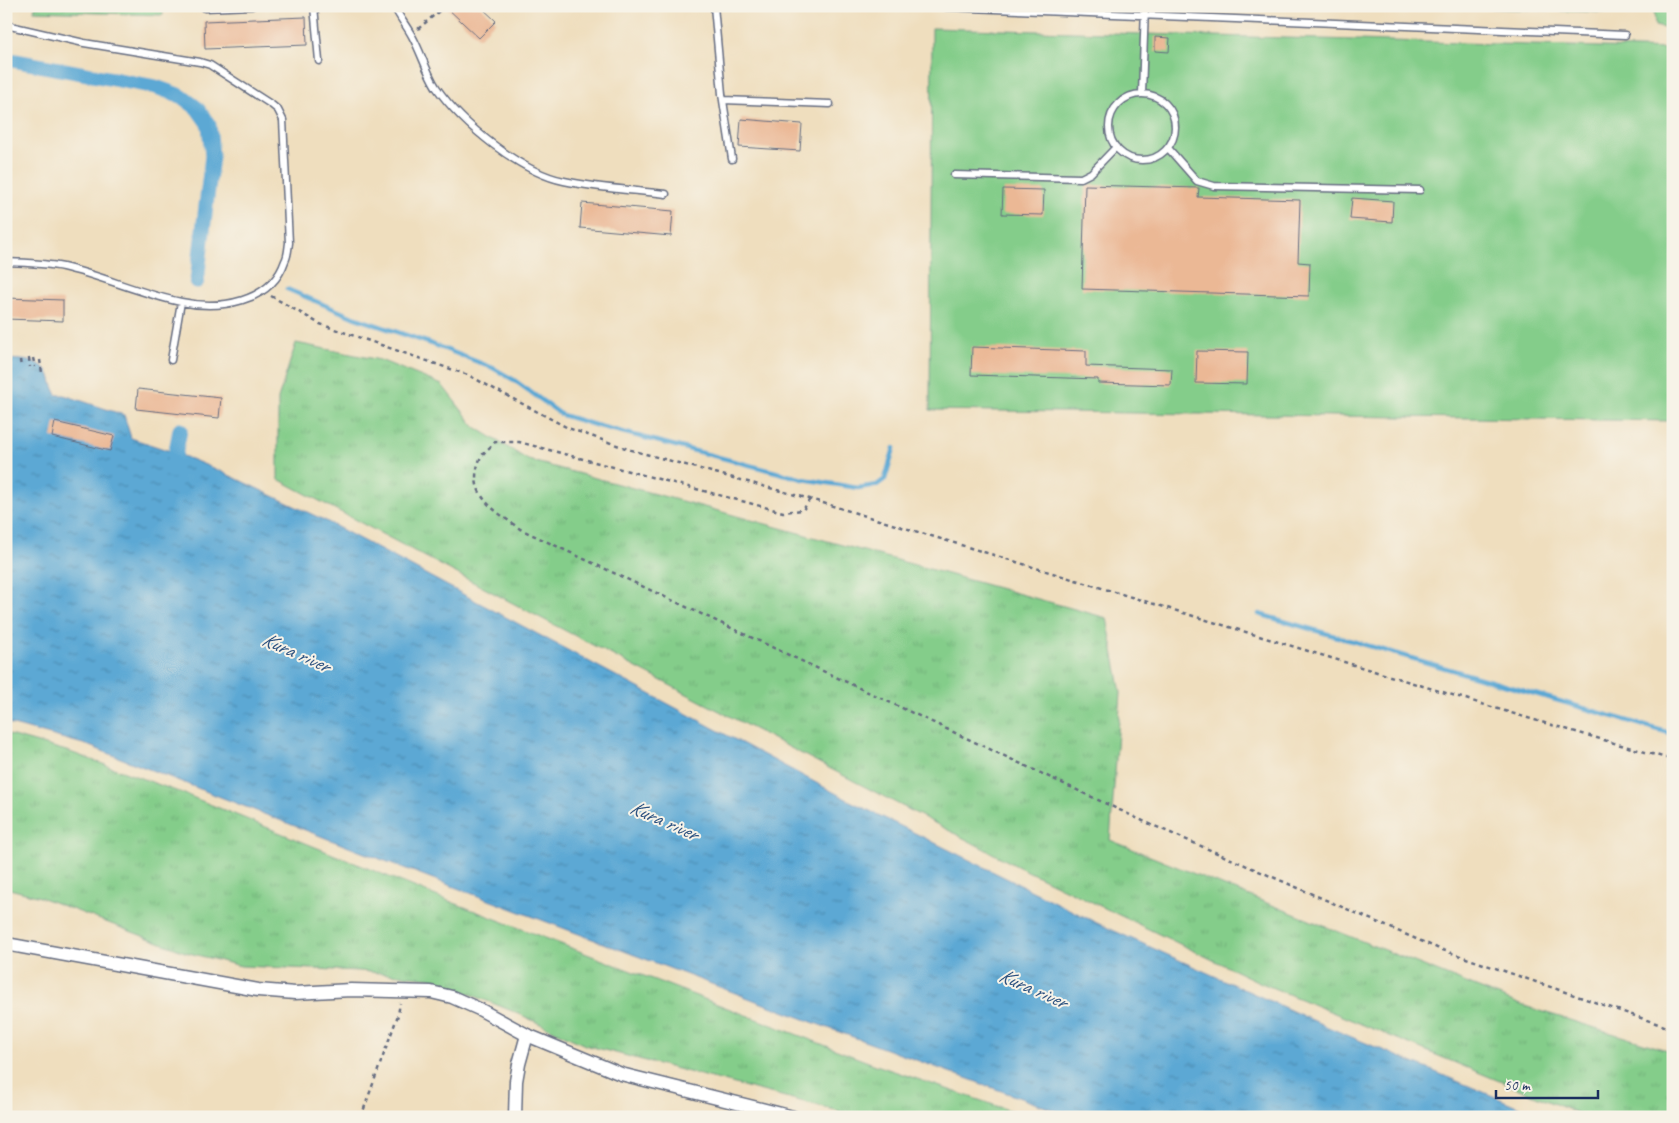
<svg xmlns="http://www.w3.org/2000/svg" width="1679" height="1123" font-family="Caveat,sans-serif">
	<defs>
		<pattern id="grass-tufts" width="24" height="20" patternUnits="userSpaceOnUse" patternTransform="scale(1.25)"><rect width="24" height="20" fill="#84cd8a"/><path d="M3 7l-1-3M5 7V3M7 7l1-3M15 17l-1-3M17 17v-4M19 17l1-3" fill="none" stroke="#71b07a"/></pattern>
		<pattern id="water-ripples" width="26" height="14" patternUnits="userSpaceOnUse" patternTransform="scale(1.25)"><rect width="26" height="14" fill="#5ca8d4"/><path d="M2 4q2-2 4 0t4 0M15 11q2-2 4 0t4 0" fill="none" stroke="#4b89af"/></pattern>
	</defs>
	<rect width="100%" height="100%" fill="#f7f3e8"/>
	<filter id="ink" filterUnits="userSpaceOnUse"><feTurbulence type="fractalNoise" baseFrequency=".02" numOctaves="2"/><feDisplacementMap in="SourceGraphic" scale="10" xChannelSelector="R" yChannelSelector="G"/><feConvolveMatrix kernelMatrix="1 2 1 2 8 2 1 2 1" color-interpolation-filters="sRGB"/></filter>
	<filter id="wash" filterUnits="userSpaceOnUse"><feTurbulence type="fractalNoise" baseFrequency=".0096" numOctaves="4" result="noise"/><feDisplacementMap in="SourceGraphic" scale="20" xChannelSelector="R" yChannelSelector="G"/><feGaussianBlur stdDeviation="1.12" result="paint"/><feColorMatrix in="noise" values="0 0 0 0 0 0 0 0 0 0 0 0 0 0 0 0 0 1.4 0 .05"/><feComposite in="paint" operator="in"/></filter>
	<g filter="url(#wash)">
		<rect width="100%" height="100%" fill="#efdebe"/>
		<!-- grass -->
		<path fill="url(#grass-tufts)" stroke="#507e74" d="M35,6H162L163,15L34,11Z
			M1422,6H1628V13Z
			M1654,6H1673V30L1655,26Z
			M296,343L380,360L442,385L475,427L528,460L704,507L1107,618L1121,693L1110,840L1521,1005L1673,1052V1117H1587L1259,982L1019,867L539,617L278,479V399Z
			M6,734L70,752L187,795L441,898L876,1065L1029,1117H862L585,1045L517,1013L430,978L360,971L241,966L185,952L40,897L6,888Z"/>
		<!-- garden -->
		<path fill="#84cd8a" stroke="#507e74" d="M932,28L1673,49V356L1671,421L930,410Z"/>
		<!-- water -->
		<path fill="url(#water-ripples)" stroke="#3c6c99" d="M6,359C21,360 43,359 50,376C52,383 53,388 57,395H64L124,415L131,438L176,453L220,471L324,520L850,801L1099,924L1330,1028L1543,1117H1073L820,1025L359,851L87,745L6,723Z"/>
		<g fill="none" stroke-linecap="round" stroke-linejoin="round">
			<!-- stream -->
			<path stroke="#5ca8d4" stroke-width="4.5" d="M287,289L353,317L432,344L493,368L514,380L562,415L595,425L803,479L858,488L877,485L885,479L894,448
				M1259,614L1673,734"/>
			<!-- canal -->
			<path stroke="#5ca8d4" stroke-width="15" d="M6,59L156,87L181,96L197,108L209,125L212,156L197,281
				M172,471L180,430"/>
		</g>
		<g id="blocks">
			<!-- building -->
			<path fill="#ebb895" d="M445,6H480L496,21L479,38Z
				M306,17L307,45L205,49L204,21Z
				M1155,37L1170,38L1169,52L1155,51Z
				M741,119L802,124L800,151L739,147Z
				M1085,185L1199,188L1198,197L1300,200L1298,262L1310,263L1309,296L1082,289Z
				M1003,189L1044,190L1043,215L1002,214Z
				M1352,198L1393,201L1392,222L1350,219Z
				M582,203L673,211L671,236L580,228Z
				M6,298L63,300V321L6,319Z
				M972,347L1086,351V366L1172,369L1171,385L1098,383V379L971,375Z
				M1197,351L1248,352L1247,384L1196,383Z
				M138,389L221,398L219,418L136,409Z
				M55,422L114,436L110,451L52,437Z"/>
		</g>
	</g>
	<g filter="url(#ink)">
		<use href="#blocks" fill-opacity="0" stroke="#656c80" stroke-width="1"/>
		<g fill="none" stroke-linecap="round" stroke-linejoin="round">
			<!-- lane casing -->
			<g stroke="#656c80" stroke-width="9">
				<path id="lane" d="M314,6L319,61
					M394,6C399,17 406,25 412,36C421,52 426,71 436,87C462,124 520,172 564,181C597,188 632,190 666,194
					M714,6L722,94L732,159
					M946,7L1625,35
					M205,8L252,6
					M6,25L84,43L200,62L210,65L272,105L278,110L283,120L289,243C288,249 288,256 285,261C271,303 219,310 181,302C141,294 103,276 63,267C44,263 25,263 6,262
					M1142,94L1145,6
					M1109 127a33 33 0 1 1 66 0a33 33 0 1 1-66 0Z
					M723,100L830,104
					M1168,148L1197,181L1214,186L1420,190
					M954,175L1081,178L1091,173L1116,147
					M171,360L181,302"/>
			</g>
			<!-- street casing -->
			<g stroke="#656c80" stroke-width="15">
				<path id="street" d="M6,944L258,990L295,993L351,990L431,992L452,997L479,1009L527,1035L621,1074L793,1117
					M515,1117L516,1081L519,1064L527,1035"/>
			</g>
			<!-- path -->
			<path stroke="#656c80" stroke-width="2.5" stroke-dasharray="4 4" stroke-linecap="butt" d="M418,29L445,6
				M271,296L320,324L468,375L568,428L631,450L810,499L1531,719L1673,760
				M29,358L30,367
				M33,358L35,367
				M8,359L11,365
				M20,360L21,367
				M40,360L42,373
				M810,499L803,510L783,512L519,442H495C491,447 482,453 480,459C465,495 496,511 520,529L1143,821L1437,948L1673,1029
				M361,1117L398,1015L400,1003"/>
			<!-- lane -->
			<use href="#lane" stroke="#fff" stroke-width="6"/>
			<!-- street -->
			<use href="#street" stroke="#fff" stroke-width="12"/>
		</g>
	</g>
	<g text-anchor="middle" stroke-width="4" stroke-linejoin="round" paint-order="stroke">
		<!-- water labels -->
		<g font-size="21" font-style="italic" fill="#2e5381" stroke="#f7f3e8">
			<text transform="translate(296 652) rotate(24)" y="7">Kura river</text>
			<text transform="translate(664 820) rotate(24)" y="7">Kura river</text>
			<text transform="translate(1033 988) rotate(24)" y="7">Kura river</text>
		</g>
	</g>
	<!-- margin -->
	<rect width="1679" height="1123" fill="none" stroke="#f7f3e8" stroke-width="25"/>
	<!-- scale -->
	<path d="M1496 1090v8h102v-8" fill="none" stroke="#1b2f5e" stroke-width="2.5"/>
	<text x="1504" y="1090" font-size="15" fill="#1b2f5e" stroke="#f7f3e8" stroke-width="4" paint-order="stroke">50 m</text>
</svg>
